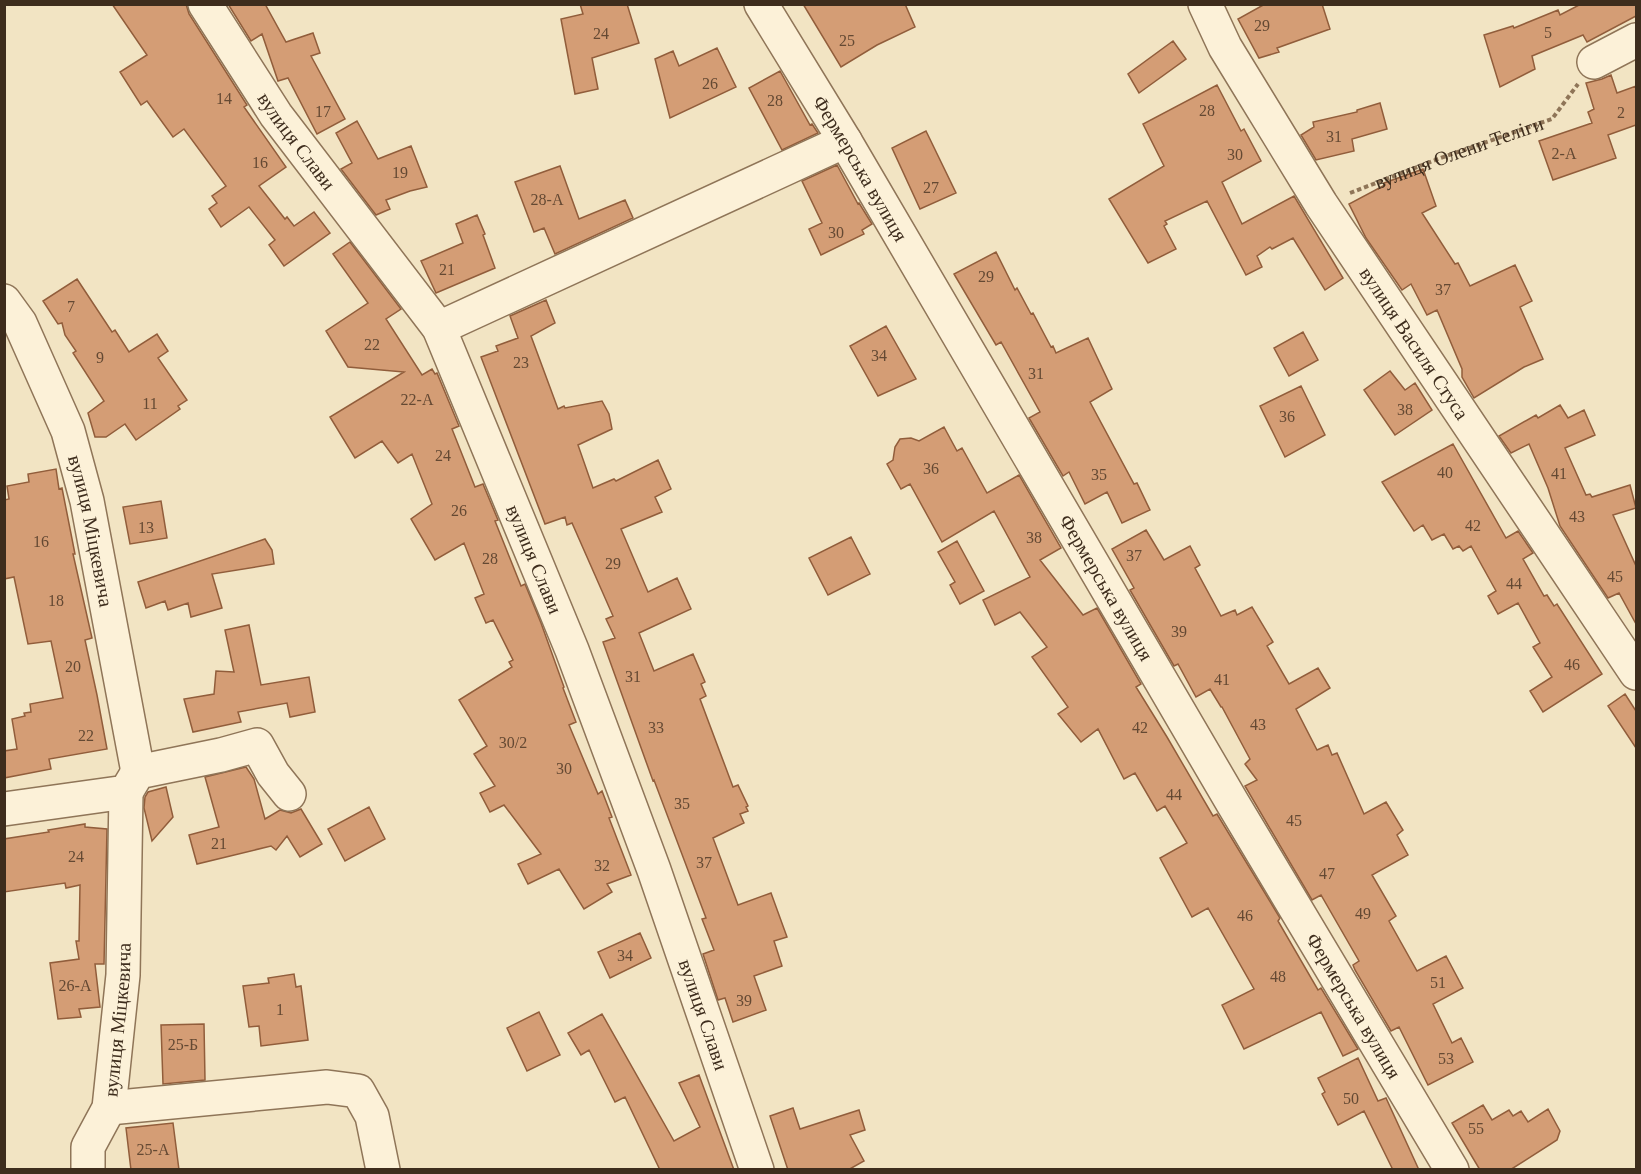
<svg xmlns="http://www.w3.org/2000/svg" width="1641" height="1174" font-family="'Times New Roman',serif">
	<rect width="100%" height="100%" fill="#f2e4c3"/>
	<!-- building -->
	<path fill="#d49d75" stroke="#915d3b" stroke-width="1.5" d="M112,4H186L189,14L247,105L244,107L286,167L259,186L285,219L287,217L294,226L314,212L330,233L284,266L269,245L275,240L249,207L221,227L209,209L217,203L212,196L226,186L184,129L173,137L147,101L141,105L120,72L147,55Z
		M228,4H265L286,42L313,33L320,53L311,56L345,119L317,134L288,78L278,81L262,34L251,41Z
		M580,4H627L639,43L592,58L598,89L575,94L561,19L583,14Z
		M803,4H905L915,27L877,45L841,67Z
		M1265,4H1322L1330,29L1277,48L1279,52L1259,58L1238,19Z
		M1581,4H1636V16L1587,42L1583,35L1532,56L1535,69L1500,87L1484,35L1513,26L1514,28L1558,10L1560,15Z
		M1173,41L1186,59L1139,93L1128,74Z
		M717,48L736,87L670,118L655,59L673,51L679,66Z
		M780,71L810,125L812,124L818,133L782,150L749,88Z
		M1611,75L1617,93L1636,86V125L1608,135L1616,158L1553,180L1539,141L1592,123L1588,112L1594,109L1586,83L1602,79Z
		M1217,85L1241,131L1244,129L1261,161L1222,182L1242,224L1294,196L1343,278L1325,290L1293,238L1272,249L1270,247L1257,256L1262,267L1246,275L1207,201L1165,221L1167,224L1164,226L1176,249L1148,263L1109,199L1164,166L1143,124Z
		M1380,103L1387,129L1352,139L1354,151L1316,160L1301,135L1314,127L1313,122L1357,112V110Z
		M357,121L378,159L411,146L427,187L410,191L386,200L390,209L376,215L341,169L352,163L336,133Z
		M926,131L956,193L920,209L892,148Z
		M837,165L858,204L859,203L872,224L862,230L864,234L821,255L809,229L822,223L802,181Z
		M560,166L579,219L625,200L633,218L555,254L544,228L534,232L515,182Z
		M1423,169L1436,206L1422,213L1455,264L1458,263L1470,286L1515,265L1532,301L1520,307L1543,359L1524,367L1474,398L1462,377V369L1437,310L1427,315L1411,284L1402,290L1366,238L1349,204L1385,185L1384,183Z
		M477,215L485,234L483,235L495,268L436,293L421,261L463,243L456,224Z
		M350,242L401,309L386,319L422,375L432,369L435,374L437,373L459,426L452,429L475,487L483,484L498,520L495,521L521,586L525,584L541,623L564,687L563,688L576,722L569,725L598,794L602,791L612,817L609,818L631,875L607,884L612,892L584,909L559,869L528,884L518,864L541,854L504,805L490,812L480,793L495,786L474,754L487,746L459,700L512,667L509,662L513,660L493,620L486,623L475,598L484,594L464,543L435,560L411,519L432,504L412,454L398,463L382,441L355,458L330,417L404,372L348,367L326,331L368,303L333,254Z
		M996,252L1015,290L1017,288L1031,314L1033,313L1051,347L1053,346L1056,353L1088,338L1112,389L1090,402L1134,484L1137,483L1150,510L1122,523L1107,492L1085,504L1069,472L1063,476L1029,418L1040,412L1001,342L996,345L954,274Z
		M77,279L112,332L115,330L129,352L157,334L168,351L158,358L187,400L178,406L180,409L136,440L125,424L106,437H95L88,413L104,401L73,353L76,351L65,335L62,323L58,324L43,301Z
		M546,300L555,323L531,336L558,409L564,406L565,408L602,401L609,414L612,429L578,445L593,488L614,479L616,481L658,460L671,489L655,497L662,512L621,529L648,592L677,578L691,609L639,633L654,671L693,654L705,682L701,684L706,696L700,699L733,787L738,785L748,806L746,807L748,811L740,814L744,823L713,838L738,905L771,893L787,937L774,941L782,966L754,976L766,1010L733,1022L725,998L718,1000L703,954L714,950L702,919L706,918L654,780L653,781L603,642L615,638L606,619L613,616L572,523L567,525L565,517L545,524L481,357L498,351L496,346L518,338L510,316Z
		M886,326L916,379L878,396L850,346Z
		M1303,332L1318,360L1289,376L1274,348Z
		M1390,371L1405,390L1415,383L1432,410L1395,435L1364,390Z
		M1301,386L1325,435L1285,457L1260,406Z
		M1560,405L1568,418L1584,410L1595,435L1565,448L1586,495L1590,494L1592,497L1630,485L1636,508L1613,515L1636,566V624L1619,593L1608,598L1560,526L1548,488L1529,444L1511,453L1499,436L1536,415L1538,418Z
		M944,427L957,451L962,448L987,493L1019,475L1061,548L1040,560L1083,615L1097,608L1141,684L1136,687L1167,737L1213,816L1217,814L1280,918L1278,921L1318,990L1321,988L1358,1049L1343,1056L1321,1012L1244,1049L1222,1005L1254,989L1208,908L1192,917L1160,858L1187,843L1165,806L1157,811L1135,773L1124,779L1098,729L1081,742L1058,714L1068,707L1032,657L1047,647L1020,612L995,625L983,600L1030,577L994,511L942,542L910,484L901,489L887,464L893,460L895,447L900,439L911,438L919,441Z
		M1453,444L1506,538L1518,531L1533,553L1523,559L1544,596L1547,595L1554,606L1557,604L1602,674L1543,712L1530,691L1552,677L1533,647L1540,643L1518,603L1498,614L1488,596L1496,591L1471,546L1463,551L1459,546L1453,549L1444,534L1432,540L1423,525L1414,531L1382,482Z
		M56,469L59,489L62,488L75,554H73L92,638L85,640L97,695L107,749L49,759L51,769L4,778V751L17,749L12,719L25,716L24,713L31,712L30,704L63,698L51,641L28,644L14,577L4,579V500L9,499L7,486L29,482L28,474Z
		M161,501L167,538L130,544L123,507Z
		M1146,530L1164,560L1190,546L1200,565L1195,568L1221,616L1235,610L1237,615L1252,607L1273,642L1267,646L1289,684L1318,668L1330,688L1296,709L1317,750L1328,745L1332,755L1337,753L1364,814L1386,802L1403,830L1397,835L1408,855L1372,875L1396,916L1389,921L1417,971L1446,956L1463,988L1433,1004L1452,1043L1461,1038L1473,1062L1428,1085L1399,1027L1391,1031L1355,970L1353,965L1359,961L1321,895L1312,900L1245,786L1257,780L1245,764L1250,759L1222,707H1221L1210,689L1196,697L1178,664L1174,666L1130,590L1134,588L1112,549Z
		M851,537L870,574L828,595L809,558Z
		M265,539L272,550L274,564L212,574L222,608L191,617L188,603L168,610L165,601L146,608L138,582Z
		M957,541L984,591L960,604L950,585L955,582L938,552Z
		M249,625L261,685L309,677L315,712L290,717L287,703L238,712L241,722L193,732L184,699L214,694L216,671L234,672L225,630Z
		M1625,694L1636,711V748L1608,706Z
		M246,767L254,779L265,819L280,810L291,813L301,809L322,844L300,857L287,836L276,850L271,846L197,864L189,835L219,827L205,777Z
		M166,787L173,817L152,841L144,808L145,797L148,792Z
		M369,807L385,839L345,861L328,829Z
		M85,824V827L107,829L104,964H95L100,1007L79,1009L81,1017L58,1019L50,963L79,959L76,941H79L80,885L66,888L65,883L4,892V839L49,832L48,830Z
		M640,933L651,958L610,978L598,952Z
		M294,974L296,987L301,986L308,1040L261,1046L259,1026L249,1027L243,986L269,983L268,978Z
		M539,1012L560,1055L527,1071L507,1028Z
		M602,1014L674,1141L700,1127L679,1083L699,1075L734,1170H660L625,1097L615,1102L589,1050L581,1055L568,1033Z
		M204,1024L205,1080L163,1084L161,1025Z
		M1358,1058L1378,1101L1386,1098L1419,1170H1393L1364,1111L1338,1125L1322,1094L1325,1092L1318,1078Z
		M1483,1105L1492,1120L1509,1110L1513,1116L1521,1111L1528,1122L1548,1109L1560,1131L1557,1140L1510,1170H1480L1452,1123Z
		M793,1108L800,1129L859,1110L865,1130L850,1135L864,1161L848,1170H788L770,1116Z
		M173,1123L179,1170H131L126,1128Z"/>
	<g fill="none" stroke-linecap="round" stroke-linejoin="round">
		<!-- minor casing -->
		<g stroke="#8f7558" stroke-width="36">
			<g id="minor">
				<path id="s2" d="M205,4L276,115L439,328L572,650L654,870L757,1170"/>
				<path id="s3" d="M761,4L845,141L1232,802L1452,1170"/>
				<path id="s4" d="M1205,4L1225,47L1321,204L1636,673"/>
				<path d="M1594,62L1636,40"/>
				<path id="s5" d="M4,301L20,323L68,431L87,501L138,772"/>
				<path d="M439,328L845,141"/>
				<path d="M4,809L126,792L138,772L221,755L257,745L273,774L289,794"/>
				<path d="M109,1108L327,1087L358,1091L372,1116L383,1170"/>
				<path id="s6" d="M88,1170V1147L109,1108L123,975L126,792"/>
			</g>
		</g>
		<!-- path -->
		<path stroke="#8f7558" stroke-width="4" stroke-dasharray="4.5 3" stroke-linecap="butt" id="s1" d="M1350,193L1438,159L1552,119L1578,84"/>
		<!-- minor -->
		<use href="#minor" stroke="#fcf1d8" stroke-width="33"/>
	</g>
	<g text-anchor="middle" stroke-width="5" stroke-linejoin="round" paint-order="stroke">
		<!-- number labels -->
		<g font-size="16" fill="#644933">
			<text x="1262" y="31">29</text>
			<text x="1548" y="38">5</text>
			<text x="601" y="39">24</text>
			<text x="847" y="46">25</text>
			<text x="710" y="89">26</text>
			<text x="224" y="104">14</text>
			<text x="775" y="106">28</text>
			<text x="1207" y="116">28</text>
			<text x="323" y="117">17</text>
			<text x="1621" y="118">2</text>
			<text x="1334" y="142">31</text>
			<text x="1564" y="159">2-А</text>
			<text x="1235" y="160">30</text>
			<text x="260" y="168">16</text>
			<text x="400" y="178">19</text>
			<text x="931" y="193">27</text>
			<text x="547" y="205">28-А</text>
			<text x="836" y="238">30</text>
			<text x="447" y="275">21</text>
			<text x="986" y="282">29</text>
			<text x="1443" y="295">37</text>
			<text x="71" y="312">7</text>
			<text x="372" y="350">22</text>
			<text x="879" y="361">34</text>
			<text x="100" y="363">9</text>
			<text x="521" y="368">23</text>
			<text x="1036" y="379">31</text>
			<text x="417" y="405">22-А</text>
			<text x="150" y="409">11</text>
			<text x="1405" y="415">38</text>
			<text x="1287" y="422">36</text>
			<text x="443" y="461">24</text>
			<text x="931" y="474">36</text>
			<text x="1445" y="478">40</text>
			<text x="1559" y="479">41</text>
			<text x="1099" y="480">35</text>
			<text x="459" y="516">26</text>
			<text x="1577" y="522">43</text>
			<text x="1473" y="531">42</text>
			<text x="146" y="533">13</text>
			<text x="1034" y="543">38</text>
			<text x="41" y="547">16</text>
			<text x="1134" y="561">37</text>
			<text x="490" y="564">28</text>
			<text x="613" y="569">29</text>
			<text x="1615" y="582">45</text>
			<text x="1514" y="589">44</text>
			<text x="56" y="606">18</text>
			<text x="1179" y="637">39</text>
			<text x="1572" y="670">46</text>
			<text x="73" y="672">20</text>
			<text x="633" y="682">31</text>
			<text x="1222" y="685">41</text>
			<text x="1258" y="730">43</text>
			<text x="656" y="733">33</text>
			<text x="1140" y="733">42</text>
			<text x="86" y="741">22</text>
			<text x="513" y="748">30/2</text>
			<text x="564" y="774">30</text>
			<text x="1174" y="800">44</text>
			<text x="682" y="809">35</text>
			<text x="1294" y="826">45</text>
			<text x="219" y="849">21</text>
			<text x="76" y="862">24</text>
			<text x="704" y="868">37</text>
			<text x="602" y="871">32</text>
			<text x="1327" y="879">47</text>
			<text x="1363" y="919">49</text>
			<text x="1245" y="921">46</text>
			<text x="625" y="961">34</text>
			<text x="1278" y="982">48</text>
			<text x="1438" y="988">51</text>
			<text x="75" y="991">26-А</text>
			<text x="744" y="1006">39</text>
			<text x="280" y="1015">1</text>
			<text x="183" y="1050">25-Б</text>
			<text x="1446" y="1064">53</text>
			<text x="1351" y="1104">50</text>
			<text x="1476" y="1134">55</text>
			<text x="153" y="1155">25-А</text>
		</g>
		<!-- street labels -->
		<g font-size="20" fill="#3e2d1d" stroke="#f9eed4">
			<text dy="7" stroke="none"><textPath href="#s2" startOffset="165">вулиця Слави</textPath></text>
			<text dy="7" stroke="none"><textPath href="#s1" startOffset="116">вулиця Олени Теліги</textPath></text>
			<text dy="7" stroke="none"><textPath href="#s3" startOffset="192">Фермерська вулиця</textPath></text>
			<text dy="7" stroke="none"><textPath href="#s4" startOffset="399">вулиця Василя Стуса</textPath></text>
			<text dy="7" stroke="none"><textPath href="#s5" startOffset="248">вулиця Міцкевича</textPath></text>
			<text dy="7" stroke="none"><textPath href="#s2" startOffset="650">вулиця Слави</textPath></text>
			<text dy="7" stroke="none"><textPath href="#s3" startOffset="678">Фермерська вулиця</textPath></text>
			<text dy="7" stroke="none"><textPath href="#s3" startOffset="1164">Фермерська вулиця</textPath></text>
			<text dy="7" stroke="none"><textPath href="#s2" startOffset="1136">вулиця Слави</textPath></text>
			<text dy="7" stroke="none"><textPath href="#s6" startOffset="156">вулиця Міцкевича</textPath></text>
		</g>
	</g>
	<!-- border -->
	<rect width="1641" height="1174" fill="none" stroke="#3e2d1d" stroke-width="12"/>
</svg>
